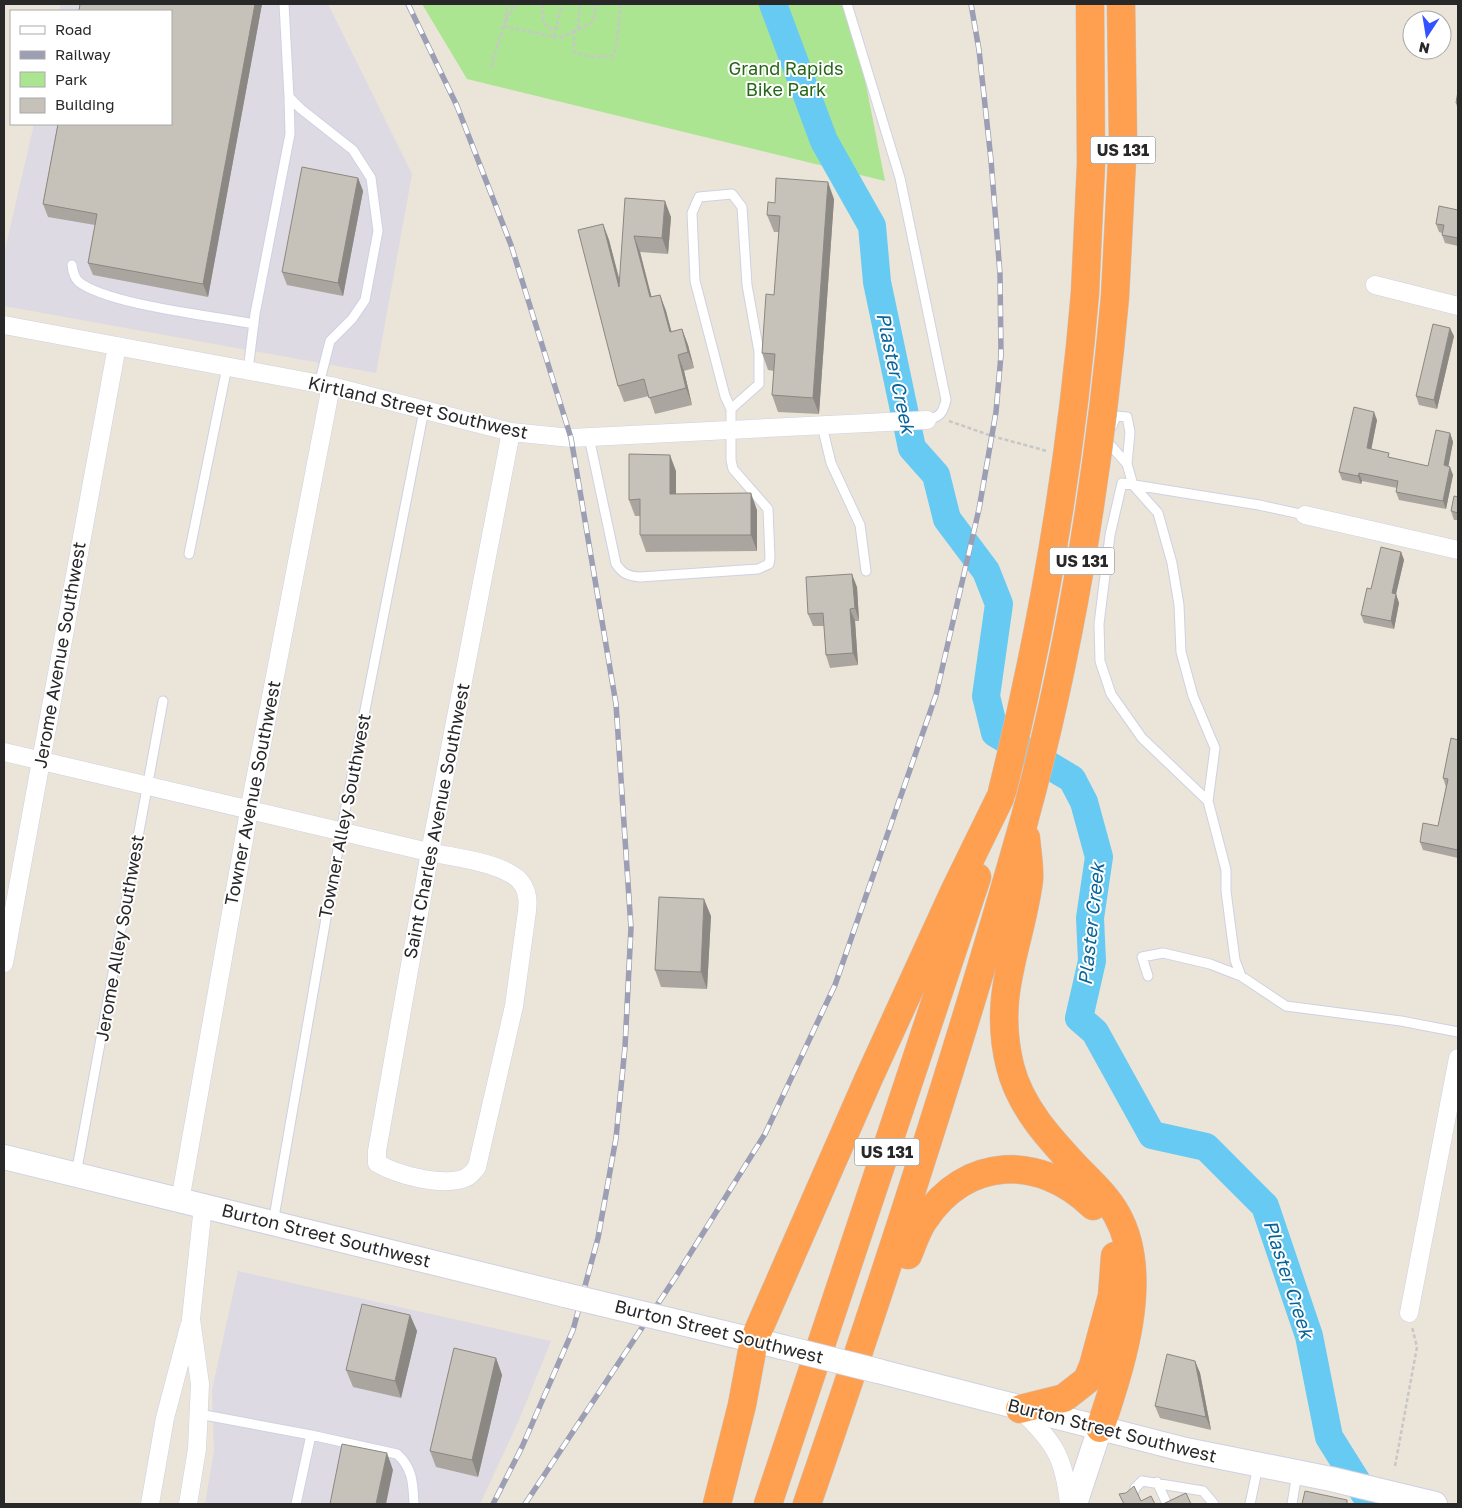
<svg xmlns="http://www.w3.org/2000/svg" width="1462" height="1508" font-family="'Golos Text',sans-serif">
	<rect width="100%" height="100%" fill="#ebe4d9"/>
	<!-- industrial -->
	<path fill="#dddae3" d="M61,4H328L412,174L376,373L4,306V254L34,124H171V11H59Z
		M238,1271L551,1341L519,1420L480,1504H205L214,1451L212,1390Z"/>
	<!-- green -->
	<path fill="#ace592" d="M422,4H850L885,181L467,79Z"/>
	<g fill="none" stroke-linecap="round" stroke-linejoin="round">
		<!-- river -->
		<path stroke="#67caf2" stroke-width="28" d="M773,4L824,141L872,226L877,282L912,448L936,475L947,519L986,571L999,604L986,696L995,733L1072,779L1084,802L1099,857L1090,918L1092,961L1079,1018L1095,1032L1152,1135L1206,1147L1265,1206L1309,1336L1329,1437L1371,1504"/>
		<!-- service casing -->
		<g stroke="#ced1e2" stroke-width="11">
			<path id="service" d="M284,4L289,97L301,109L353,150L371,178L378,231L365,300L352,319L330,341L319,384
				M847,4L900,178L946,400C943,413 940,417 927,420
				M72,265C73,272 74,278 79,282C109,305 214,316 254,324
				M248,370L255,314L290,134L289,97
				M822,426L831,463L860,525L866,571
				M1112,426L1116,416L1127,417L1130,432L1127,464L1133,485L1158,513L1172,563L1179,605L1181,652L1193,696L1215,748L1208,801
				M589,437L616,564C623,574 628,576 640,577L758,569L769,564L770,558L768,509L733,469L731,460V409L759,384V352L747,285L742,207L732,194L699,197L692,213L695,281L725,396L731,409
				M1106,440L1127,464
				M189,554L227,367
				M1148,976L1142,957L1163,953L1210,964L1241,976L1286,1006L1401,1021L1458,1032
				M1241,976L1235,960L1226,891V870L1208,801L1142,738L1111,694L1100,661L1099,624L1110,535L1122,483L1259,505L1305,515
				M76,1174L163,701
				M273,1223L341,832L424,410
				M199,1414L311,1435L296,1504
				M311,1435L397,1454C413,1468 413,1484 414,1504
				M1157,1482L1167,1504
				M1130,1504L1135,1488L1142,1481L1203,1491L1214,1504
				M1250,1504L1258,1466
				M1292,1504L1297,1473"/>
		</g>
		<!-- minor casing -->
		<g stroke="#ced1e2" stroke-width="19">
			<path id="minor" d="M1375,285L1458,306
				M4,325L331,386L511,432L571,438L927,420
				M1305,515L1458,550
				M4,752L420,850L430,852C454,858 510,863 523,885C528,894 528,901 527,911L514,1006L477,1167C474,1171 470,1176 465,1178C442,1187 397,1175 377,1163V1151L430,852L511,432
				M4,963L117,346
				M180,1201L249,811L331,386
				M1409,1313L1458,1058
				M1020,1409C1054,1443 1064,1455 1069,1504
				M150,1504L165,1418L189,1327
				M188,1504L197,1449L200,1384L191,1319L203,1206"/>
		</g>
		<!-- secondary casing -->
		<g stroke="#ced1e2" stroke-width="26">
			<path id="secondary" d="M4,1157L565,1295
				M711,1330L782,1347
				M878,1371L1186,1450L1331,1479L1435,1504
				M1075,1504L1100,1428"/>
		</g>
		<!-- motorway casing -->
		<g stroke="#c7c7c7" stroke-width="29">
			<path id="motorway" d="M1085,293L1091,164L1090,4
				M1115,297L1123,140L1121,4
				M1026,838C1027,851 1030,867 1029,880C1020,948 992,993 1010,1066C1020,1107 1050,1139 1078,1169C1092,1183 1107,1197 1117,1215C1151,1276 1121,1368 1100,1428
				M908,1255C913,1243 917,1230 924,1220C966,1156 1040,1154 1093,1206
				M1020,1409L1064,1398L1087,1380L1093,1366L1112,1296L1115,1256
				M717,1504L742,1405L754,1340L868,1080L954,892L1000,798
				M768,1504L977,877
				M807,1504C885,1278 959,1051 1024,821"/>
		</g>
		<!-- path -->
		<path stroke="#c7c7c7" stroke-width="2.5" stroke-dasharray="4 2.5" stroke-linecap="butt" d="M543,4C542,13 541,23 550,29L557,27
			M595,5L603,4
			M506,21L515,4
			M503,26L559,38C566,35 591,25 593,21C595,16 594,9 595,4
			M578,28L580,4
			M574,30V52L591,57L613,56C619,42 618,20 621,4
			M554,37L562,4
			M491,67L506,18L507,4
			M949,421L992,436L1047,451
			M1395,1466L1417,1347L1412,1327"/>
		<!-- service -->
		<use href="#service" stroke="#fff" stroke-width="9"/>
		<!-- minor -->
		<use href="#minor" stroke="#fff" stroke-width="18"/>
		<!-- secondary -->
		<use href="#secondary" stroke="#fff" stroke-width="24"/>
		<!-- motorway -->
		<use href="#motorway" stroke="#ffa050" stroke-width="28"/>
		<!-- rail casing -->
		<g stroke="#9c9fb3" stroke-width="5.5">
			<path id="rail" d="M408,4L457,106L511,245L571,438L616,704L631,928L625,1047L616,1138L598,1238L573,1330L522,1447L493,1504
				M525,1504L675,1278L765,1134L835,985L936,695L979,509L996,412L1001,355L1000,274L991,160L979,50L971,4"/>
		</g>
		<!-- rail -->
		<use href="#rail" stroke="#fff" stroke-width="4" stroke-dasharray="11" stroke-linecap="butt"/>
		<!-- secondary-bridge casing -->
		<g stroke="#ced1e2" stroke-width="26" stroke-linecap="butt">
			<path id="secondary-bridge" d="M565,1295L711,1330
				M782,1347L878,1371"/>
		</g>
		<!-- motorway-bridge casing -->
		<g stroke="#c7c7c7" stroke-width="29" stroke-linecap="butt">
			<path id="motorway-bridge" d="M1002,792C1043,627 1071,461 1085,293
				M1024,821C1071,650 1099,474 1115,297"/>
		</g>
		<!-- secondary-bridge -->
		<use href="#secondary-bridge" stroke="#fff" stroke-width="24"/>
		<!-- motorway-bridge -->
		<use href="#motorway-bridge" stroke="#ffa050" stroke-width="28"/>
	</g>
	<!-- wall -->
	<path fill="#aaa69f" d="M80,4H262L208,297L93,275L88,263L95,225L48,217L43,204Z
		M1458,91V111L1456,103Z
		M358,178L363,191L343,296L287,285L282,272Z
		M625,198L671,217L668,254L640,252L651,297L660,295L666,311L671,332L682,329L688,345L694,368L684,371L692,405L655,414L649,396L624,402L618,386L603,224L609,240L620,281Z
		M834,199L819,414L778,412L772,395L774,371L768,370L762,353L774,295L779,232H774L767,215L775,203Z
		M1458,210V246L1445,243L1442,235V233L1439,232L1436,224Z
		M1454,336L1437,409L1419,405L1416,396Z
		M1377,420L1371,449L1391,458L1428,466L1450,433L1453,442L1448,466L1453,475L1446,509L1399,500L1396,492L1397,488L1362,481L1361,484L1342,480L1339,472Z
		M676,471V494L757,510V551L646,552L640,535V516H635L629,500Z
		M1458,497V520H1454L1451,511Z
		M1401,552L1404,560L1396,594L1399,603L1394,629L1364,623L1361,615L1371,589Z
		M857,587L859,621H855L858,665L830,668L826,655L824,626H813L808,614Z
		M1458,740V858L1423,850L1420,842L1438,826L1446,787L1443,778Z
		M711,916L707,989L661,987L655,970Z
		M410,1315L417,1331L401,1398L353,1387L346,1370Z
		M496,1358L502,1375L478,1477L436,1467L430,1451Z
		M1195,1361L1200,1373L1211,1430L1160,1418L1155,1406Z"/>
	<!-- shaded-wall -->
	<path fill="#8b8782" d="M255,4H262L208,297L203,284Z
		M358,178L363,191L343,296L338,283Z
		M828,182L834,199L819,414L813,398Z
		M665,201L671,217L668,254L662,238Z
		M603,224L609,240L625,303L619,287Z
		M634,236L640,252L656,314L650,297Z
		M660,295L666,311L676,348L670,332Z
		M1450,328L1454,336L1437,409L1434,400Z
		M682,329L688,345L694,368L688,352Z
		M678,355L684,371L692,405L686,388Z
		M1374,412L1377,420L1370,456L1367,448Z
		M1450,433L1453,442L1447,474L1444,465Z
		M670,455L676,471V510L670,494Z
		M1450,467L1453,475L1446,509L1443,501Z
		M1359,473L1362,481L1361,484L1358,476Z
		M751,493L757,510V551L751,535Z
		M1401,552L1404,560L1396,594L1399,603L1394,629L1391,621L1392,593Z
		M852,574L857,587L859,621L855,608Z
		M850,609L855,621L858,665L853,653Z
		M704,899L711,916L707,989L701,972Z
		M410,1315L417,1331L401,1398L395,1381Z
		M496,1358L502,1375L478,1477L472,1460Z
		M1195,1361L1200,1373L1211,1430L1206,1417Z
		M387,1453L393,1470L386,1504H376Z"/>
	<!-- building -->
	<path fill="#c6c1b9" stroke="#8b8782" d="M80,4H255L203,284L88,263L97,214L43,204L58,124H171V11H79Z
		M1458,91V104L1456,103Z
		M302,167L358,178L338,283L282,272Z
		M776,178L828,182L813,398L772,395L775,354L762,353L766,294L774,295L780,216L767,215L768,202L775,203Z
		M625,198L665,201L662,238L634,236L650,297L660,295L670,332L682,329L688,352L678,355L686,388L649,398L644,379L618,386L578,230L603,224L619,287Z
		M1439,206L1458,210V238L1442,235L1444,225L1436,224Z
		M1433,324L1450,328L1434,400L1416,396Z
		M1354,407L1374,412L1367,448L1389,453L1388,457L1428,466L1436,430L1450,433L1444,465L1450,467L1443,501L1396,492L1398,481L1359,473L1358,476L1339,472Z
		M629,454L670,455V494L751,493V535H640V499L629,500Z
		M1454,496L1458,497V513L1451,511Z
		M1381,547L1401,552L1392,593L1396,594L1391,621L1361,615L1367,588L1371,589Z
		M852,574L855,608L850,609L853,653L826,655L823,613L808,614L806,577Z
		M1451,738L1458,740V850L1420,842L1423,823L1438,826L1448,779L1443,778Z
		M659,897L704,899L701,972L655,970Z
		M362,1304L410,1315L395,1381L346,1370Z
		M454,1348L496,1358L472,1460L430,1451Z
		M1167,1354L1195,1361L1206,1417L1155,1406Z
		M342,1444L387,1453L376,1504H330Z
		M1134,1486L1141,1501L1151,1496L1155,1504H1124L1119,1494L1126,1493Z
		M1305,1491L1347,1500V1504H1302Z
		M1186,1493L1191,1504H1163Z"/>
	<g text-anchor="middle" stroke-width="4" stroke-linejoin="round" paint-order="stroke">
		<!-- shield labels -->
		<g fill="#fff" stroke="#686868" stroke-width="1">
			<rect x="1090.5" y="136.5" width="65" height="27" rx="4"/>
			<rect x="1049.5" y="547.5" width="65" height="27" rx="4"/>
			<rect x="854.5" y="1138.5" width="65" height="27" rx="4"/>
		</g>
		<g font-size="16" font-weight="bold" fill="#282828">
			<text x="1123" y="156">US 131</text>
			<text x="1082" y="567">US 131</text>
			<text x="887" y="1158">US 131</text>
		</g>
		<!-- park labels -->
		<g font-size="18" fill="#256717" stroke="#fff">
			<text x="786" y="75">Grand Rapids<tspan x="786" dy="21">Bike Park</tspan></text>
		</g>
		<!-- street labels -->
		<g font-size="18" fill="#282828" stroke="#fff">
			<text transform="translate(418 408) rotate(13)" y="6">Kirtland Street Southwest</text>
			<text transform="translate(60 655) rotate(-80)" y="6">Jerome Avenue Southwest</text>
			<text transform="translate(253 793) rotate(-79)" y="6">Towner Avenue Southwest</text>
			<text transform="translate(345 816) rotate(-79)" y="6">Towner Alley Southwest</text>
			<text transform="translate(437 821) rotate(-79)" y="6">Saint Charles Avenue Southwest</text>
			<text transform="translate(120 938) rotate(-80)" y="6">Jerome Alley Southwest</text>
			<text transform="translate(326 1236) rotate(14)" y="6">Burton Street Southwest</text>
			<text transform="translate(719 1332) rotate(14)" y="6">Burton Street Southwest</text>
			<text transform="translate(1112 1431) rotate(14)" y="6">Burton Street Southwest</text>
		</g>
		<!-- water labels -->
		<g font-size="19" font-style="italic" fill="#08659c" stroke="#fff">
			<text transform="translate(896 373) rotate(78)" y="7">Plaster Creek</text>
			<text transform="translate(1091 924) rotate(-84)" y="7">Plaster Creek</text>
			<text transform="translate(1289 1279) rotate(72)" y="7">Plaster Creek</text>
		</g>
	</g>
	<!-- border -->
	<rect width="1462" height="1508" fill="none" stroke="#282828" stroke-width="10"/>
	<!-- legend -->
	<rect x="10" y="10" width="162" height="115" fill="#ffffff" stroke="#a9a9a9"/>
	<rect x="20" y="26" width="25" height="8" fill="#ffffff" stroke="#a9a9a9"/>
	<text x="55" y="35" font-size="15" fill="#282828">Road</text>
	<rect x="20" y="51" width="25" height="8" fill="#9c9fb3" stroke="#a9a9a9"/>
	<text x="55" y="60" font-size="15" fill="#282828">Railway</text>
	<rect x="20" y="72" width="25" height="15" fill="#ace592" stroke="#a9a9a9"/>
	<text x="55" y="85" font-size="15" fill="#282828">Park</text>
	<rect x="20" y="98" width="25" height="15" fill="#c6c1b9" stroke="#a9a9a9"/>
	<text x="55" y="110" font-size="15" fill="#282828">Building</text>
	<!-- north arrow -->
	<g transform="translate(1427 35) rotate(192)"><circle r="24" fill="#ffffff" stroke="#a9a9a9"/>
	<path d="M0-4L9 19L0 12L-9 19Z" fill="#3253ff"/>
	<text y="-8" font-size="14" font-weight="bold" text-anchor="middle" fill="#282828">N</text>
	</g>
</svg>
